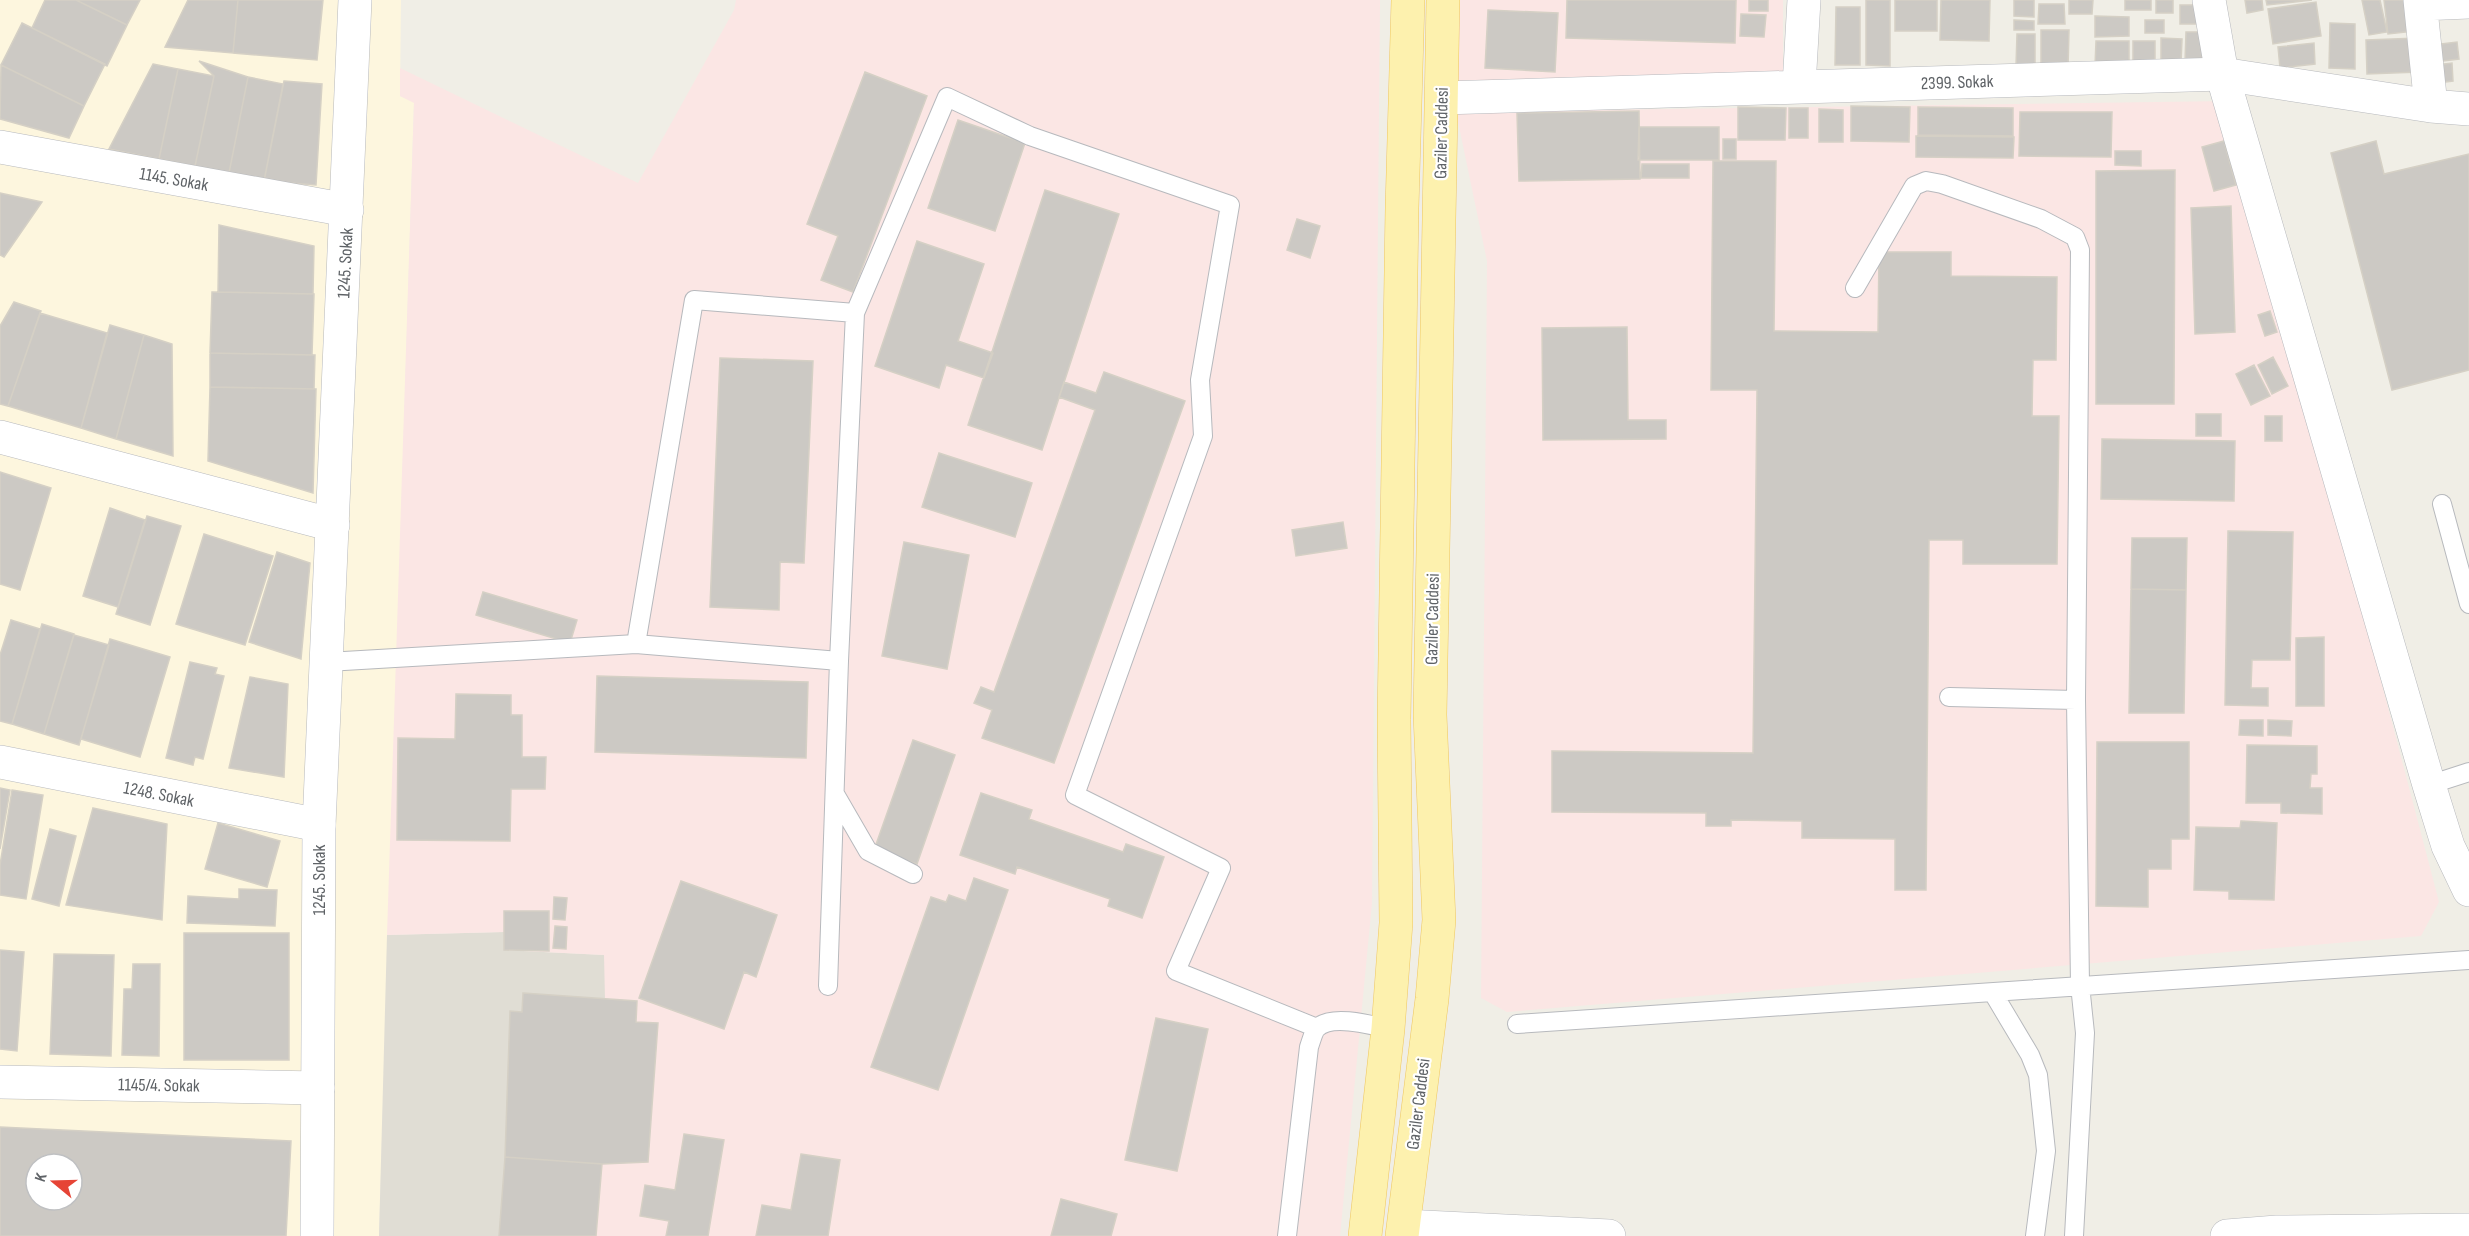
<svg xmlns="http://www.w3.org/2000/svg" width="2469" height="1236" font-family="'Sofia Sans Condensed',sans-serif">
	<rect width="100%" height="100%" fill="#f0eee6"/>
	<!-- commercial -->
	<path fill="#fdf6de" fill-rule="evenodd" d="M0,0H401L400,96L414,102L379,1236H0ZM36,1164H72V1200H36Z"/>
	<!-- education -->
	<path fill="#e0ddd4" d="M504,932V950L605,955L637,1001L658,1023L648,1162L602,1164L596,1236H379L387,935Z"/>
	<!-- medical -->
	<path fill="#fbe6e4" d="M736,0H1380L1372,903L1340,1236H596L602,1164L648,1162L658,1024L636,1022L605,999L604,955L504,950V932L387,935L414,103L400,96V68L638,183L734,10Z
		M1458,0H1783V76L1456,81Z
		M2229,101L2439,902L2421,936L1507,1012L1481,998L1487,261L1456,112Z"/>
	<!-- building -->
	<path fill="#ccc9c4" stroke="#d5d0c5" stroke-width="1.5" fill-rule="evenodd" d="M45,0H76L127,25L107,66L32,28Z
		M76,0H140L127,25Z
		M188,0H238L233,53L165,47Z
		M238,0H323L317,60L233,53Z
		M1567,0H1736L1735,43L1566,38Z
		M1749,0H1768V11H1749Z
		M1866,0H1890V66L1866,65Z
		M1895,0H1937V31H1895Z
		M1941,0H1990L1989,41L1940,40Z
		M2014,0H2034V17L2014,16Z
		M2069,0H2093L2092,14H2069Z
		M2125,0H2151V10H2125Z
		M2156,0H2173V13H2156Z
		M2245,0H2262L2263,10L2247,13Z
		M2266,0H2312L2267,5Z
		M2362,0H2380L2387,32L2369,35Z
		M2384,0H2410L2414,31L2388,34Z
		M2316,2L2321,36L2273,44L2268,9Z
		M2039,4H2064L2065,24H2038Z
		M2180,5H2199L2198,24H2180Z
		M1836,7H1860V65H1835Z
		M1488,10L1558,13L1555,72L1485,68Z
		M1741,14L1766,15L1764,37L1740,36Z
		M2095,16L2129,17V36L2095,37Z
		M2014,20L2034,21V30H2014Z
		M2145,20H2164V33H2145Z
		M22,23L105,64L84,106L1,65Z
		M2330,23L2355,24V69L2329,68Z
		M2041,30H2069L2068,68H2041Z
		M2186,32H2203L2202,62H2185Z
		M2017,34H2035V67L2016,66Z
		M2161,38L2182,39L2181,64H2161Z
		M2418,38L2419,72L2367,74L2366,40Z
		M2096,41H2129V66H2095Z
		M2133,41H2155V67H2133Z
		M2457,42L2459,59L2435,62L2433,45Z
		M2314,43L2315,64L2280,68L2278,47Z
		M199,61L248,77L229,173L195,166L214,76Z
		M2452,63L2453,81L2438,83L2436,65Z
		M153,64L178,69L159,159L109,149Z
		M1,65L84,106L69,138L0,119Z
		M178,69L214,76L195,166L159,159Z
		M865,72L927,96L853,292L821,280L838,236L807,224Z
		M248,77L283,84L264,181L229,173Z
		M284,81L322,84L316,185L264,181Z
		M1851,106L1910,107L1909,142L1851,141Z
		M1738,107L1786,108L1785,140H1738Z
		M1918,107L2013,108V136L1918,135Z
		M1789,108H1808V138H1789Z
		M1819,109L1843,110V142H1819Z
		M1639,111L1640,179L1519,181L1517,113Z
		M2020,112H2112L2111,157L2019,156Z
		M958,120L1025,143L995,231L928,208Z
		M1639,127H1719V160H1638Z
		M1916,136L2014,137L2013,158L1916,157Z
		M1723,139H1736V159H1723Z
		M2224,141L2236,185L2214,191L2202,147Z
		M2376,141L2384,174L2469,154V370L2392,390L2331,153Z
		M2115,151H2141V166L2115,165Z
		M1713,161H1776L1774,331L1878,332L1879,252H1951V276L2057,277L2056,360H2033L2032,416H2059L2057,564H1963V540H1929L1926,890H1895V839L1802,838V821L1731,820V826H1706V813L1552,812V751L1753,753L1757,390H1711Z
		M1642,164H1689V178H1641Z
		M2175,170L2174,404H2096V171Z
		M1045,190L1119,214L1042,450L968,425Z
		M0,193L42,202L4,257L0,255Z
		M2231,206L2235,332L2195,334L2191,208Z
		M1297,219L1320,226L1310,258L1287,250Z
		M219,225L314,246L313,294L218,292Z
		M917,241L984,264L958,341L993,353L984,378L946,365L939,388L875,366Z
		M212,292L314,294L312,355L210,353Z
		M14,302L41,311L8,406L0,404V326Z
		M2270,311L2277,332L2265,336L2258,315Z
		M40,313L107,333L81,428L8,406Z
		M110,325L144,335L116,439L81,428Z
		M1627,327L1628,420H1666V439L1543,440L1542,328Z
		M144,335L172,344L173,456L116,439Z
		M210,353L315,355L314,389L210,387Z
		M2273,357L2288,386L2272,394L2258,365Z
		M720,358L813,361L804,563L780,562L779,610L710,607Z
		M2254,365L2270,396L2251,405L2236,374Z
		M1104,372L1185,401L1054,763L982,738L992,710L974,703L981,687L994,692L1095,410L1059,397L1064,382L1096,393Z
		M210,387L316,389L313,493L208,461Z
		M2196,414H2221V436H2196Z
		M2265,416H2282V441H2265Z
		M2102,439L2235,441L2234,501L2101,499Z
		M939,453L1032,483L1015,537L922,507Z
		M0,472L51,488L20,590L0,584Z
		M110,508L145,520L118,607L83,596Z
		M147,516L181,526L150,625L116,614Z
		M1343,522L1347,548L1296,556L1292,530Z
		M2228,531L2293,532L2290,660H2252L2251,688H2268V706L2225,705Z
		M204,534L273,556L245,645L176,624Z
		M2132,538H2187L2186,590L2131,589Z
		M904,542L969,555L947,669L882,656Z
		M277,552L310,563L301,659L249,642Z
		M2131,589L2186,590L2184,713H2129Z
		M483,592L577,620L570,643L476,615Z
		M11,620L40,629L12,724L0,721V655Z
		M42,624L74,634L44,734L12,724Z
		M74,635L109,645L79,745L44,734Z
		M2324,637V706H2296V638Z
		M110,639L170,657L140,757L81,739Z
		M190,662L217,668L215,674L224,676L203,759L195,757L193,765L166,758Z
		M597,676L808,682L806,758L595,752Z
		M250,677L288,684L284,777L229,768Z
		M456,694L511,695V715H522V757H546L545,789H511L510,841L397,840L398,738L455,739Z
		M2240,720H2263V736L2239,735Z
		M2268,720L2292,721L2291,736L2268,735Z
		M913,740L955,755L917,864L874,850Z
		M2097,742H2189V839H2171V869H2148V907L2096,906Z
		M2247,745L2317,746V774H2311L2310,788H2322V814L2281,813V803H2246Z
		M0,788L10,790L0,849Z
		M12,790L43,795L26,899L0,895V865Z
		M981,793L1032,810L1029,819L1123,852L1126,844L1164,857L1142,918L1108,906L1110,899L1017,867L1015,874L960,855Z
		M93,808L167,824L162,920L66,905Z
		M2241,821L2277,823L2274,900L2229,899V891L2194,890L2196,827L2240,828Z
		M218,823L280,841L267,887L205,869Z
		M50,829L76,836L59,906L32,899Z
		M974,878L1008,890L938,1090L871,1067L931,897L946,902L949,895L966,901Z
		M681,881L777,915L756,977L744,972L724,1029L639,998Z
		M239,889L277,890L275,926L187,923L188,896L239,899Z
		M554,897L567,898L565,920L553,919Z
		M504,911H549V951L504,950Z
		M555,926L567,927L566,949L553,948Z
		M184,933H289V1060H184Z
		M0,950L24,952L17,1051L0,1049Z
		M54,954L114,955L111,1056L50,1054Z
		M133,964H160L159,1056L122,1055L124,989H132Z
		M523,993L637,1001L636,1022L658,1023L648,1162L602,1164L505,1157L510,1011L522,1012Z
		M1156,1018L1208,1029L1177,1171L1125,1160Z
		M0,1127L291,1141L286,1236H0ZM36,1164H72V1200H36Z
		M684,1134L724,1140L708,1236H666L669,1221L640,1216L645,1185L675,1190Z
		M801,1154L840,1160L828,1236H756L762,1205L791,1210Z
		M505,1157L602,1164L596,1236H499Z
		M1061,1199L1117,1214L1111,1236H1051Z"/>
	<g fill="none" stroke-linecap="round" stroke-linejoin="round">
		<!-- service casing -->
		<g stroke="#b7b9bd" stroke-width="20">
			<path id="service" d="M1855,288L1914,186L1926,181L1942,184L2041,219L2075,237L2080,250L2076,700L2080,985L2085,1033L2074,1236
				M2442,504L2469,604
				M636,644L694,300L855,313
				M327,662L636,644L839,661L855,313L947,97L1030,136L1230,205L1200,380L1203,436L1075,795L1221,868L1176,971L1317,1028
				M1949,697L2076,700
				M2429,785L2469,772
				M835,794L868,851L913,874
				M828,986L839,661
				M1993,993L2030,1055L2038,1075L2046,1151L2035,1236
				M1517,1024L2469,960
				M1287,1236L1309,1047C1311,1042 1313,1033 1316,1029C1330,1013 1372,1025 1388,1029"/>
		</g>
		<!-- minor casing -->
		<g stroke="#b7b9bd" stroke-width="34">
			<path id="minor" d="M2420,0L2431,106
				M2421,4L2469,2
				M1799,86L1804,0
				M1442,98L2222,74L2431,106L2469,109
				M0,147L347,210
				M0,437L333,525
				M0,762L319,825
				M0,1082L318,1088"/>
		</g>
		<!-- tertiary casing -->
		<g stroke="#b7b9bd" stroke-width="34">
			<path id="tertiary" d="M2209,0L2222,74L2429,785L2448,846L2469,890
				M1404,1226L1609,1236
				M317,1236L319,825L355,0
				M2227,1236L2277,1232L2469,1230"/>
		</g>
		<!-- primary casing -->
		<g stroke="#efc760" stroke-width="34">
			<path id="primary" d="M1365,1236L1388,1029L1396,923L1394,720L1402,208L1408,0
				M1402,1236L1432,999L1439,920L1430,715L1443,0"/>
		</g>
		<!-- service -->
		<use href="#service" stroke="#fff" stroke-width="18"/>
		<!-- minor -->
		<use href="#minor" stroke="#fff" stroke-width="33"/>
		<!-- tertiary -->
		<use href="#tertiary" stroke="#fff" stroke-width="33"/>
		<!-- primary -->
		<use href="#primary" stroke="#fdf1ae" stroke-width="33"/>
	</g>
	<g text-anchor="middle" stroke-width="4.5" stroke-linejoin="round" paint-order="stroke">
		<!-- street labels -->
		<g font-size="18" fill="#5e6266" stroke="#fff">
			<text transform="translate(1957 82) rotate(-2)" y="6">2399. Sokak</text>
			<text transform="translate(1441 133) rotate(-89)" y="6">Gaziler Caddesi</text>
			<text transform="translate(174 179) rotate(10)" y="6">1145. Sokak</text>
			<text transform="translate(345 263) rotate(-87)" y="6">1245. Sokak</text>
			<text transform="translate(1432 619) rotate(-89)" y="6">Gaziler Caddesi</text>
			<text transform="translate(159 794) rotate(11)" y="6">1248. Sokak</text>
			<text transform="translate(319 880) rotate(-90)" y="6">1245. Sokak</text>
			<text transform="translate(159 1085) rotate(1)" y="6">1145/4. Sokak</text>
			<text transform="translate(1418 1104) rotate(-83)" y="6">Gaziler Caddesi</text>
		</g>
	</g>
	<!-- north arrow -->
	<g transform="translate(54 1182) rotate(289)"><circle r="28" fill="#ffffff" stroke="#bfc0c2" stroke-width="1.5"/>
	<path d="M0-4.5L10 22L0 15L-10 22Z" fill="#e64436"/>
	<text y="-9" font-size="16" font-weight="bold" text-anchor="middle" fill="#5e6266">K</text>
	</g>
</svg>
